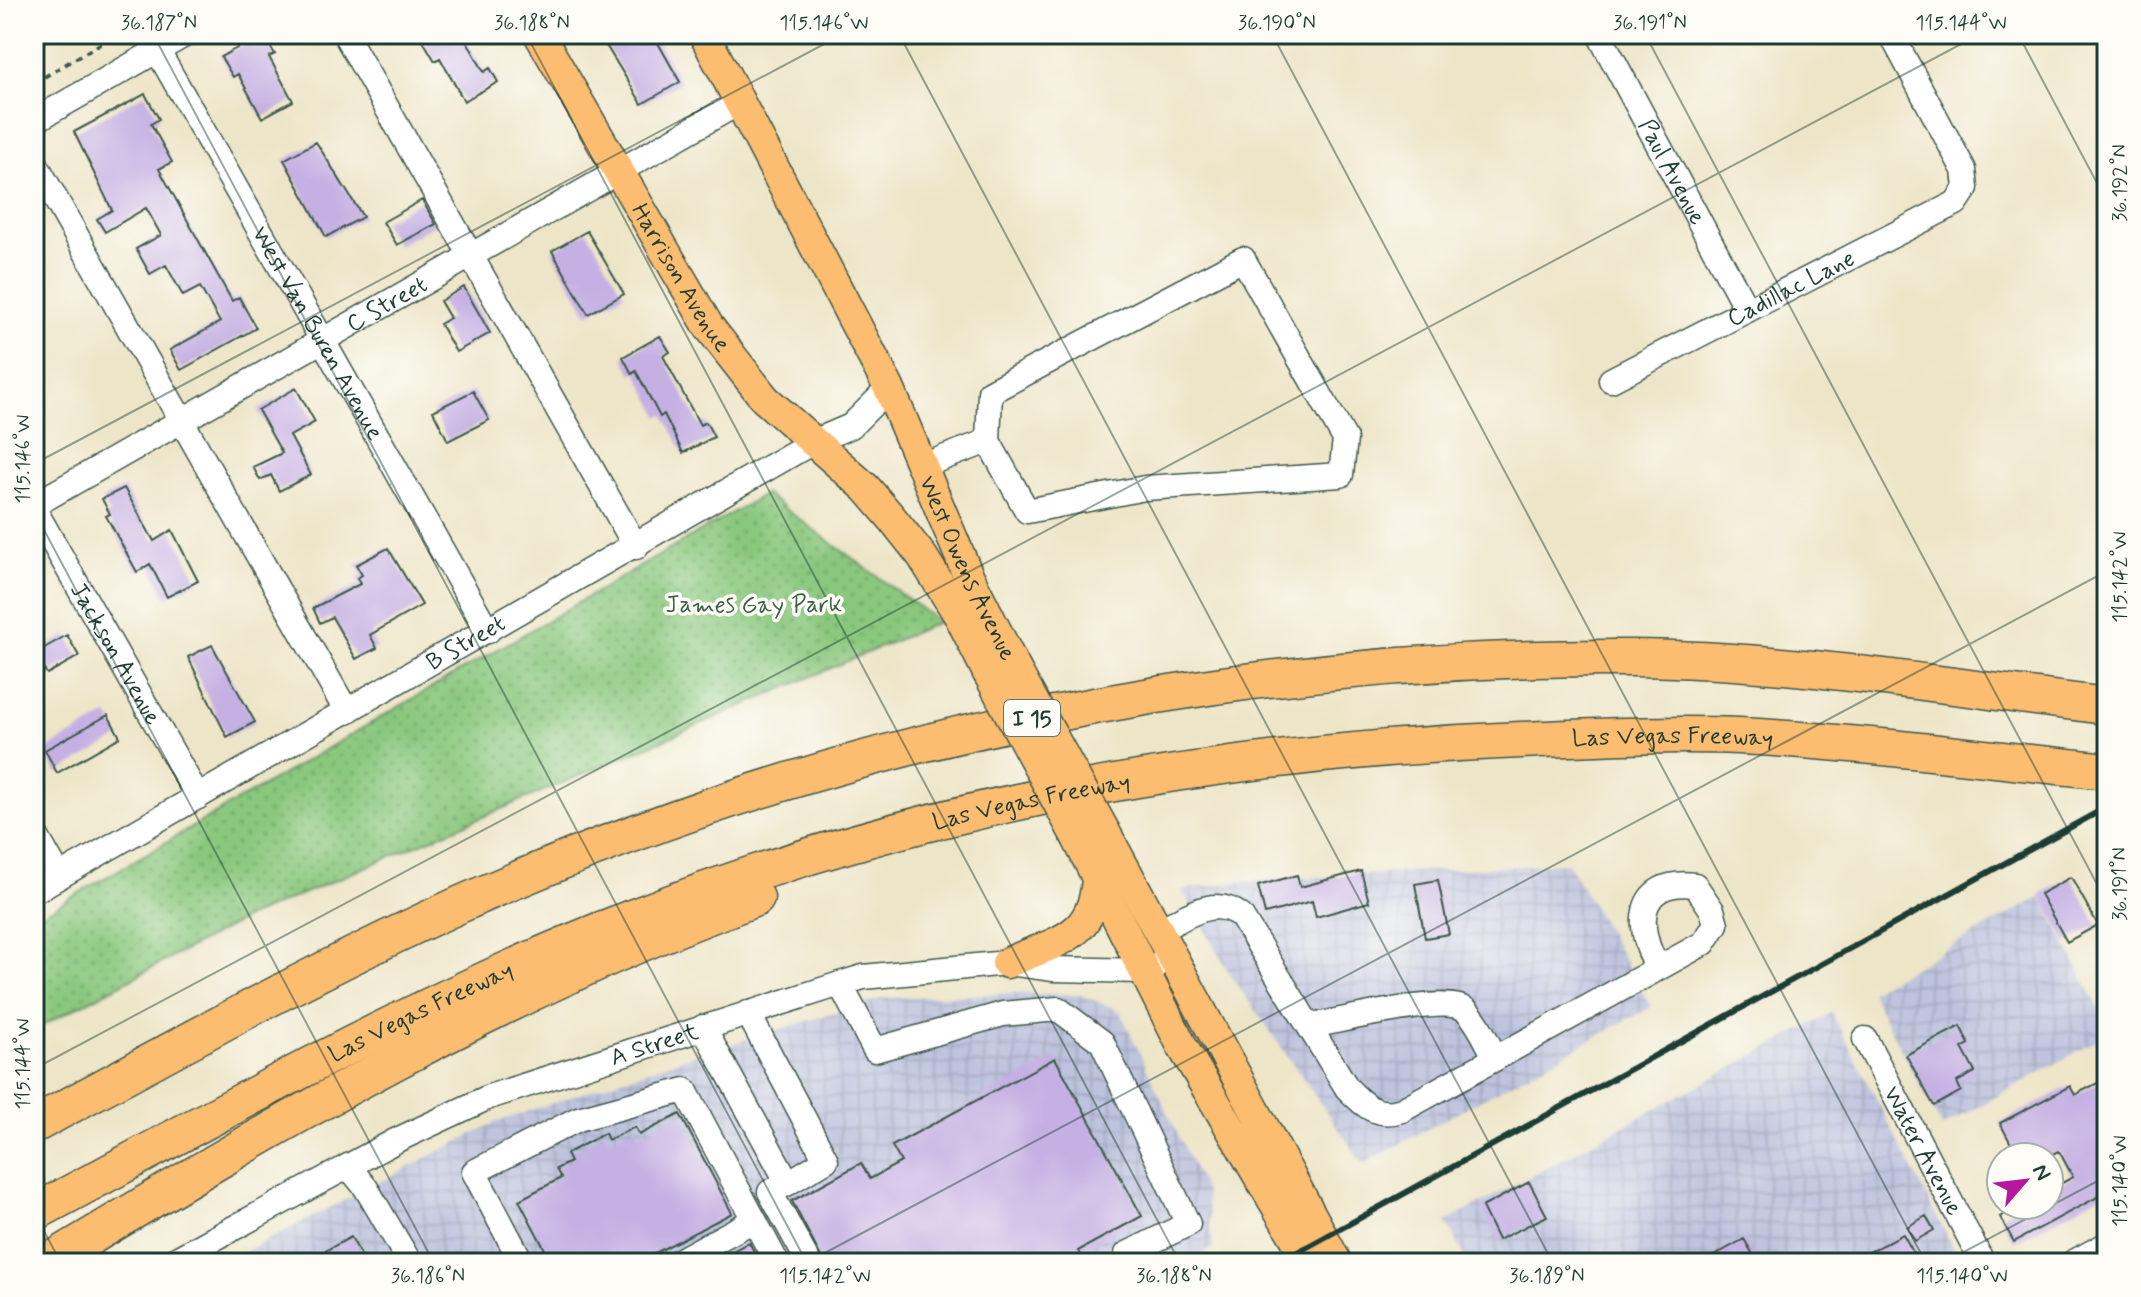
<svg xmlns="http://www.w3.org/2000/svg" width="2141" height="1297" font-family="Mynerve,sans-serif">
	<defs>
		<pattern id="industrial-grid" width="8" height="8" patternUnits="userSpaceOnUse" patternTransform="scale(2)"><rect width="8" height="8" fill="#bec3de"/><path d="M0 4h8M4 0v8" fill="none" stroke="#a3a8bf"/></pattern>
		<pattern id="park-dots" width="8" height="8" patternUnits="userSpaceOnUse" patternTransform="scale(2)"><rect width="8" height="8" fill="#8ac87e"/><path d="M2 2h.1M6 6h.1" fill="none" stroke="#70a468" stroke-width="1.8" stroke-linecap="round"/></pattern>
	</defs>
	<rect width="100%" height="100%" fill="#fdfcf7"/>
	<filter id="ink" filterUnits="userSpaceOnUse"><feTurbulence type="fractalNoise" baseFrequency=".0125" numOctaves="2"/><feDisplacementMap in="SourceGraphic" scale="16" xChannelSelector="R" yChannelSelector="G"/><feConvolveMatrix kernelMatrix="1 2 1 2 8 2 1 2 1" color-interpolation-filters="sRGB"/></filter>
	<filter id="wash" filterUnits="userSpaceOnUse"><feTurbulence type="fractalNoise" baseFrequency=".006" numOctaves="4" result="noise"/><feDisplacementMap in="SourceGraphic" scale="32" xChannelSelector="R" yChannelSelector="G"/><feGaussianBlur stdDeviation="1.8" result="paint"/><feColorMatrix in="noise" values="0 0 0 0 0 0 0 0 0 0 0 0 0 0 0 0 0 1.4 0 .05"/><feComposite in="paint" operator="in"/></filter>
	<g filter="url(#wash)">
		<rect width="100%" height="100%" fill="#ede5c7"/>
		<!-- industrial -->
		<path fill="url(#industrial-grid)" d="M1568,863L1651,1007L1363,1164L1230,974L1182,890L1235,882Z
			M2041,897L2107,1023V1035L1942,1127L1870,991Z
			M1014,993L1081,995L1120,1011L1206,1194L1213,1248L1186,1263H223L494,1123L690,1056L884,998Z
			M1832,1013L1961,1263H1468L1446,1222Z"/>
		<!-- park -->
		<path fill="url(#park-dots)" stroke="#548259" stroke-width="2" d="M765,494L939,622L246,918L34,1030V919Z"/>
		<g id="blocks">
			<!-- building -->
			<path fill="#c5b0e3" d="M262,34L275,54L269,57L293,101L262,118L238,74L233,77L221,57Z
				M419,34H463L484,72L490,68L498,82L464,101L440,58L435,61Z
				M599,34H653L680,82L642,104Z
				M145,94L159,119L151,124L172,162L159,169L232,301L239,297L256,328L181,370L170,350L220,322L200,287L183,296L166,265L150,274L136,249L161,235L146,208L105,232L97,219L112,210L74,132Z
				M316,142L363,217L326,237L284,160Z
				M422,200L436,224L397,245L383,222Z
				M587,231L624,294L588,314L552,251Z
				M464,287L490,333L456,352L440,324L450,318L440,301Z
				M660,336L670,352L663,356L700,425L706,422L714,437L683,453L664,414L660,417L636,371L632,374L623,357Z
				M296,388L315,422L290,436L311,475L279,491L271,475L260,480L253,467L282,453L258,410Z
				M473,391L489,420L448,441L433,411Z
				M124,488L154,541L172,530L198,581L167,597L150,564L137,572L106,516L110,514L102,499Z
				M388,548L422,605L370,635L377,648L356,659L332,617L320,623L313,608L360,584L357,578L362,575L356,565Z
				M67,635L79,656L47,674L43,668L34,674V654Z
				M212,645L255,722L227,737L188,657Z
				M108,715L120,737L57,773L45,750Z
				M1361,871L1369,902L1316,917L1312,901L1265,914L1258,886L1297,875L1300,887Z
				M2071,877L2098,925L2067,942L2040,894Z
				M1438,880L1449,934L1425,938L1415,884Z
				M1960,1026L1969,1044L1962,1048L1975,1072L1957,1082L1961,1091L1934,1106L1906,1055Z
				M1055,1058L1142,1216L1078,1251L1085,1263H824L792,1201L861,1163L870,1179L901,1162L892,1146Z
				M2107,1078V1192L2014,1242L2000,1217L2021,1205H2049V1190L2073,1177L2059,1151L2048,1157H2018L2000,1123L2070,1086L2075,1095Z
				M680,1114L732,1213L636,1263H552L519,1200L561,1178L556,1169L570,1162L566,1154L605,1133L608,1140L635,1127L639,1135Z
				M1529,1182L1547,1216L1498,1240L1482,1207Z
				M1926,1216L1934,1230L1915,1241L1907,1227Z
				M1903,1234L1919,1263H1874L1869,1252Z
				M351,1237L365,1263H302Z
				M1744,1239L1758,1263H1701Z
				M749,1242L760,1263H711Z"/>
		</g>
	</g>
	<g filter="url(#ink)">
		<use href="#blocks" fill-opacity="0" stroke="#3e564a" stroke-width="2"/>
		<g fill="none" stroke-linecap="round" stroke-linejoin="round">
			<!-- minor casing -->
			<g stroke="#3e564a" stroke-width="27">
				<g id="minor">
					<path id="s1" d="M148,34L488,631"/>
					<path d="M345,34L636,547"/>
					<path id="s2" d="M1599,34L1747,310"/>
					<path d="M34,121L186,34"/>
					<path d="M34,161L347,712"/>
					<path id="s3" d="M1611,380L1956,203L1966,188L1964,170L1891,34"/>
					<path d="M922,466L988,441L1027,511L1145,488L1341,475L1345,439L1243,259L990,392L988,441"/>
					<path id="s4" d="M34,505L740,102"/>
					<path id="s5" d="M34,509L198,797"/>
					<path d="M34,832L59,876"/>
					<path id="s6" d="M34,891L811,443L851,426L889,388"/>
					<path d="M1158,931C1185,918 1213,894 1241,916L1347,1088C1364,1106 1377,1118 1402,1110L1704,943L1716,924L1712,910L1695,885C1635,878 1635,929 1658,968"/>
					<path d="M840,984L875,1050L1003,1014L1058,1009L1102,1042L1188,1224L1127,1254"/>
					<path d="M1311,1026C1339,1021 1446,994 1466,1010C1478,1021 1487,1043 1496,1058"/>
					<path d="M703,1027L788,1183L826,1160L748,1013"/>
					<path id="s7" d="M1865,1039L1983,1263"/>
					<path d="M348,1166L366,1188L410,1263"/>
					<path d="M788,1183L770,1192L809,1263"/>
					<path id="s8" d="M169,1263L397,1140L489,1097L840,984L863,977L1007,963L1054,969L1142,971L1172,958"/>
					<path d="M522,1263L474,1172L578,1119L685,1090L777,1263"/>
					<path d="M675,1263L754,1220"/>
					<path d="M2072,1263L2107,1244"/>
				</g>
			</g>
			<!-- major casing -->
			<g stroke="#3e564a" stroke-width="33">
				<g id="major">
					<path id="s9" d="M539,34L709,327L765,399L866,488L891,517L922,556L960,617L988,673"/>
					<path id="s10" d="M704,34L889,388L968,575L1015,668"/>
					<path d="M1105,832L1337,1263"/>
					<path d="M1077,838L1182,1046L1310,1263"/>
					<path d="M1007,963C1058,940 1095,939 1097,875"/>
				</g>
			</g>
			<!-- highway casing -->
			<g stroke="#3e564a" stroke-width="39">
				<g id="highway">
					<path d="M34,1125C174,1049 314,971 459,905C825,740 1229,655 1631,658C1790,659 1949,687 2107,706"/>
					<path id="s11" d="M34,1213C229,1109 422,999 629,919C913,807 1216,752 1521,740C1593,737 1666,733 1739,736C1862,742 1984,759 2107,771"/>
					<path d="M47,1263C275,1125 505,989 756,898"/>
				</g>
			</g>
			<!-- path -->
			<path stroke="#3e564a" stroke-width="4" stroke-dasharray="6 6" stroke-linecap="butt" d="M34,83L117,34"/>
			<!-- minor -->
			<use href="#minor" stroke="#fff" stroke-width="24"/>
			<!-- major -->
			<use href="#major" stroke="#fcbd6f" stroke-width="30"/>
			<!-- highway -->
			<use href="#highway" stroke="#fcbd6f" stroke-width="36"/>
			<!-- rail -->
			<path stroke="#1f3d34" stroke-width="6" d="M1278,1263L2107,807"/>
			<!-- major-bridge casing -->
			<g stroke="#3e564a" stroke-width="33" stroke-linecap="butt">
				<path id="major-bridge" d="M1015,668L1105,832
					M988,673L1077,838"/>
			</g>
			<!-- major-bridge -->
			<use href="#major-bridge" stroke="#fcbd6f" stroke-width="30"/>
		</g>
	</g>
	<!-- ticks -->
	<path fill="none" stroke="#1f3d34" stroke-width="2" stroke-opacity="0.45" d="M153,34L807,1263M526,34L1180,1263M899,34L1553,1263M1272,34L1926,1263M1645,34L2107,903M2018,34L2107,202M34,464L843,34M34,511L434,1263M34,1069L1980,34M34,1212L61,1263M806,1263L2107,571M1943,1263L2107,1176"/>
	<g text-anchor="middle" stroke-width="7" stroke-linejoin="round" paint-order="stroke">
		<!-- shield labels -->
		<rect fill="#fdfcf7" stroke="#62766e" stroke-width="2" x="1004" y="700" width="56" height="36" rx="6"/>
		<g font-size="22" font-weight="bold" fill="#1f3d34">
			<text x="1032" y="726">I 15</text>
		</g>
		<!-- street labels -->
		<g font-size="24" fill="#1f3d34" stroke="#fdfcf7">
			<text dy="8" stroke="none"><textPath href="#s2" startOffset="156">Paul Avenue</textPath></text>
			<text dy="8" stroke="none"><textPath href="#s9" startOffset="282">Harrison Avenue</textPath></text>
			<text dy="8" stroke="none"><textPath href="#s3" startOffset="202">Cadillac Lane</textPath></text>
			<text dy="8" stroke="none"><textPath href="#s4" startOffset="406">C Street</textPath></text>
			<text dy="8" stroke="none"><textPath href="#s1" startOffset="344">West Van Buren Avenue</textPath></text>
			<text dy="8" stroke="none"><textPath href="#s10" startOffset="596">West Owens Avenue</textPath></text>
			<text dy="8" stroke="none"><textPath href="#s6" startOffset="498">B Street</textPath></text>
			<text dy="8" stroke="none"><textPath href="#s5" startOffset="166">Jackson Avenue</textPath></text>
			<text dy="8" stroke="none"><textPath href="#s11" startOffset="1730">Las Vegas Freeway</textPath></text>
			<text dy="8" stroke="none"><textPath href="#s11" startOffset="1084">Las Vegas Freeway</textPath></text>
			<text dy="8" stroke="none"><textPath href="#s11" startOffset="436">Las Vegas Freeway</textPath></text>
			<text dy="8" stroke="none"><textPath href="#s8" startOffset="534">A Street</textPath></text>
			<text dy="8" stroke="none"><textPath href="#s7" startOffset="126">Water Avenue</textPath></text>
		</g>
		<!-- park labels -->
		<g font-size="24" fill="#3a6046" stroke="#fdfcf7">
			<text x="754" y="612">James Gay Park</text>
		</g>
	</g>
	<!-- margin -->
	<rect width="2141" height="1297" fill="none" stroke="#fdfcf7" stroke-width="88"/>
	<!-- north arrow -->
	<g transform="translate(2025 1181) rotate(62)"><circle r="38" fill="#fdfcf7" stroke="#a4b0a9" stroke-width="2"/>
	<path d="M0-6L14 30L0 20L-14 30Z" fill="#b5179e"/>
	<text y="-12" font-size="22" font-weight="bold" text-anchor="middle" fill="#1f3d34">N</text>
	</g>
	<rect x="44" y="44" width="2053" height="1209" fill="none" stroke="#1f3d34" stroke-width="3"/>
	<g font-size="20" text-anchor="middle" fill="#1f3d34">
		<text x="159" y="29">36.187°N</text>
		<text x="532" y="29">36.188°N</text>
		<text x="824" y="29">115.146°W</text>
		<text x="1277" y="29">36.190°N</text>
		<text x="1650" y="29">36.191°N</text>
		<text x="1961" y="29">115.144°W</text>
		<text transform="translate(2119 183) rotate(-90)" y="7">36.192°N</text>
		<text transform="translate(22 459) rotate(-90)" y="7">115.146°W</text>
		<text transform="translate(2119 577) rotate(-90)" y="7">115.142°W</text>
		<text transform="translate(2119 884) rotate(-90)" y="7">36.191°N</text>
		<text transform="translate(22 1064) rotate(-90)" y="7">115.144°W</text>
		<text transform="translate(2119 1181) rotate(-90)" y="7">115.140°W</text>
		<text x="428" y="1282">36.186°N</text>
		<text x="825" y="1282">115.142°W</text>
		<text x="1174" y="1282">36.188°N</text>
		<text x="1547" y="1282">36.189°N</text>
		<text x="1962" y="1282">115.140°W</text>
	</g>
</svg>
